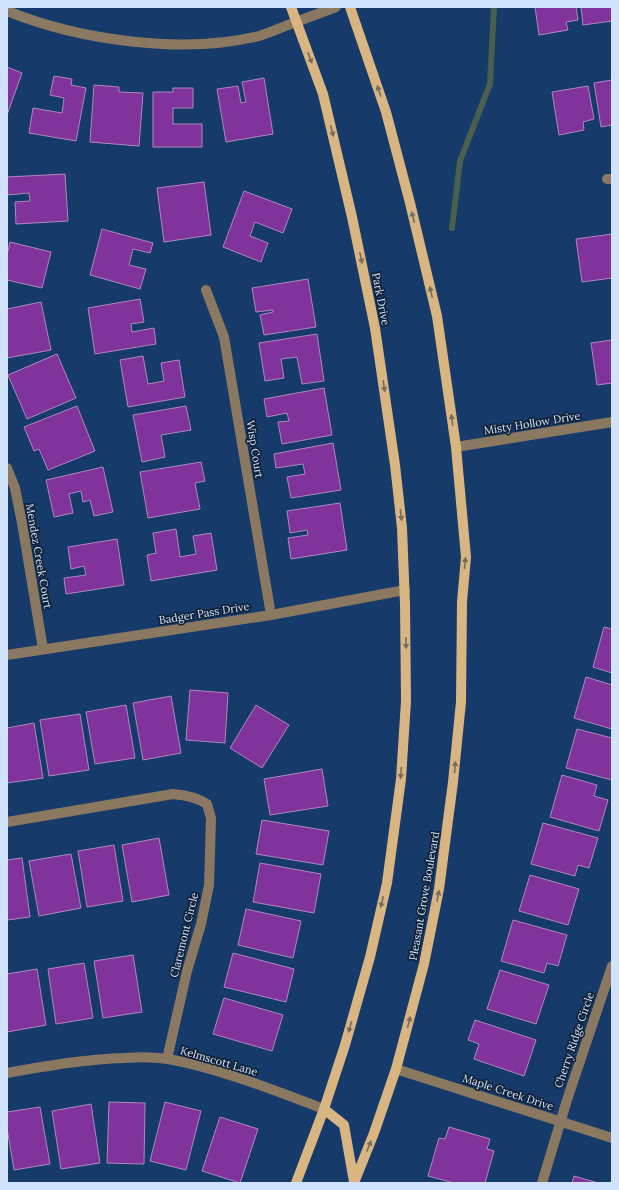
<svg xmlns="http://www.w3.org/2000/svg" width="619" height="1190" font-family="Lora,serif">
	<rect width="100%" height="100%" fill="#163a6a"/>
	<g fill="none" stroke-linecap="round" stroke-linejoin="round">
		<!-- stream -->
		<path stroke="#4a5f4d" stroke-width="6" d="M452,228L460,161L490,84L494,7"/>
	</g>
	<!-- building -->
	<path fill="#80339a" stroke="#b087bf" d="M535,7H576L578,20L566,22L568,30L539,35Z
		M581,7H612V21L583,25Z
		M7,67L22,73L7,115Z
		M54,76L72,79L71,85L86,88L76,141L29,133L33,108L62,113L64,98L50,95Z
		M264,78L273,134L226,142L217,89L238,86L241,103L246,102L242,82Z
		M612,80V125L601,127L594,83Z
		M94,85L119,87V92L143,93L139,146L90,142Z
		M588,86L594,119L583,122L584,130L559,135L552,92Z
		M173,88H193V108H173V124H202V147H153V92H173Z
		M65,174L68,221L16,224L15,202L30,201L29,193L7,195V177Z
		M204,182L211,235L164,242L157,188Z
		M244,191L292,209L283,233L255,222L250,236L268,243L261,262L223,247Z
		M102,229L153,243L150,253L133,249L129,265L146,269L140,289L90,275Z
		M612,234V278L582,282L576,239Z
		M10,242L51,252L42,288L7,280V255Z
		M308,279L316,327L264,335L260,315L273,312V310L256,312L252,288Z
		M140,299L144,322L131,324L132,332L154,328L156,344L95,354L88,308Z
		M41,302L51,350L7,358V309Z
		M317,334L324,381L302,384L297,357L281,359L284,378L265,381L259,343Z
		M612,340V383L597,385L591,343Z
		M57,354L76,398L27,419L8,375Z
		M143,356L148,384L164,381L161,363L179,360L185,397L128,407L120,360Z
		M324,388L332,435L282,444L278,422L289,421L287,413L267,417L264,399Z
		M77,406L95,451L48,470L39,449L34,451L24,427Z
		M186,406L191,430L161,435L165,457L142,462L133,415Z
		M333,443L341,490L291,498L287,477L305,474L303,464L276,468L274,454Z
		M201,462L205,481L195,483L200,509L148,518L140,472Z
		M103,467L113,512L94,516L90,500L83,502L81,491L69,494L73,513L54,517L46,480Z
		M340,503L347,550L291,559L288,538L308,535L307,530L290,533L287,511Z
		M176,529L180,557L196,554L193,536L211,533L217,570L151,581L147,555L156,553L153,533Z
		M117,539L124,585L66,594L64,578L86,575L84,566L71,569L68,547Z
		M604,627L612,629V673L593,667Z
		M586,677L612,685V729L574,718Z
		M190,690L228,693L225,743L186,740Z
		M171,696L181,753L143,760L133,703Z
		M126,705L135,758L95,764L86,712Z
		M256,705L289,725L262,768L230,748Z
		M80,714L89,770L49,776L40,720Z
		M34,723L43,778L7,783V728Z
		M577,729L612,738V780L566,768Z
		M322,769L328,806L270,815L264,779Z
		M562,775L597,785L594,796L608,800L599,831L550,817Z
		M262,820L329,831L323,865L256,854Z
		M543,823L598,838L589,868L578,865L575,876L531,864Z
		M159,838L169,895L132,902L122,845Z
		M114,845L123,901L87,907L78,851Z
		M71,854L81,908L39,916L29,861Z
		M22,858L30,917L7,920V860Z
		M260,863L321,874L314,913L253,902Z
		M530,875L579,889L568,925L519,911Z
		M246,909L301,921L293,958L238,945Z
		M513,920L567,935L558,966L547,963L544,973L501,961Z
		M233,953L294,969L286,1002L224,987Z
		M133,955L142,1012L103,1018L94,961Z
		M84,963L93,1018L56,1024L48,969Z
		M37,969L46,1025L7,1032V974Z
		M500,970L549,985L536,1024L487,1009Z
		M224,998L283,1015L272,1051L213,1034Z
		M475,1020L536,1040L524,1076L474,1059L479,1044L468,1040Z
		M109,1102L145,1103L144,1164L107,1163Z
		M165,1102L201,1111L186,1170L150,1161Z
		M91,1104L100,1163L61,1169L52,1111Z
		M40,1107L50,1164L14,1170L7,1128V1112Z
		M220,1117L258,1129L240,1183L202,1171Z
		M449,1127L490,1139L487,1149L494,1151L485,1183H454L428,1176L439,1138L445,1139Z
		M574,1176L598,1183H572Z"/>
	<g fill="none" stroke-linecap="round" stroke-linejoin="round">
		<!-- minor -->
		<path stroke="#8a7960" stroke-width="10" d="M7,11C79,40 183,55 259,36C269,33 278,29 288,25C304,19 320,13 336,7
			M607,179H612
			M206,290L224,337L271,615
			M456,447L612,422
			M7,468L15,488L22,523L43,649
			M7,655L271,615L405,590
			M7,822L173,794C186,795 196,797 207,804L211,818L209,885L201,924L187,971L167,1059
			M396,1069L612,1138
			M7,1073C46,1066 85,1059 125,1058C139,1057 154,1057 168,1059C219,1068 276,1091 324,1109
			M542,1183L567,1100L612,966"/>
		<!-- major -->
		<path stroke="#d9b582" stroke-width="10" d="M291,7L323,94L352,217L375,328L395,465L402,528L405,604L406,701L401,779L387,883L370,957L345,1045L324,1109L296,1183
			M350,7L386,112L410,203L437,316L456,447L466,557L462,602L461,702L453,782L439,889L424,964L396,1069L374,1133L354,1183
			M324,1109L344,1125L354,1182"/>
	</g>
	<!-- one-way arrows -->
	<defs><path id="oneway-solid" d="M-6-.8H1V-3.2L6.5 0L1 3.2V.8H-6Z"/></defs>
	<g fill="#766c5d">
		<use href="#oneway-solid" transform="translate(310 58) rotate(70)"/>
		<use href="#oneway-solid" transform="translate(379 91) rotate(-109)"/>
		<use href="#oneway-solid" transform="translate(332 131) rotate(76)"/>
		<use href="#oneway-solid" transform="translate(413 217) rotate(-104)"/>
		<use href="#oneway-solid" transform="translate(361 258) rotate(78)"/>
		<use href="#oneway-solid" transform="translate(431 292) rotate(-103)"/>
		<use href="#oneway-solid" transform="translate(384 386) rotate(82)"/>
		<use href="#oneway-solid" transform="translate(452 420) rotate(-98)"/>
		<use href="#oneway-solid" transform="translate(401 515) rotate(84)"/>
		<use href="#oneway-solid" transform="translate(465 563) rotate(-85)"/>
		<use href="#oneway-solid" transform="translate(406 643) rotate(89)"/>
		<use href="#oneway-solid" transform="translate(455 767) rotate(-85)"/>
		<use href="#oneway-solid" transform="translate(401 773) rotate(94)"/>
		<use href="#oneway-solid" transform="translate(438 896) rotate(-79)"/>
		<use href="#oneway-solid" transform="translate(382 902) rotate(103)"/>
		<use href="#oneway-solid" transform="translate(409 1022) rotate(-75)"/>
		<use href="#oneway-solid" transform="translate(350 1027) rotate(106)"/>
		<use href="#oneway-solid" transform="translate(369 1146) rotate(-69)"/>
	</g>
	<g text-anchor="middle" stroke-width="3.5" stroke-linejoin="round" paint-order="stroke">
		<!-- street labels -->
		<g font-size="11" fill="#d1e3fa" stroke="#122238">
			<text transform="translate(381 299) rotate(79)" y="4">Park Drive</text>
			<text transform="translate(532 423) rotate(-9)" y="4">Misty Hollow Drive</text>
			<text transform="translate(255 449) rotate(81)" y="4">Wisp Court</text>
			<text transform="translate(39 556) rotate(80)" y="4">Mendez Creek Court</text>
			<text transform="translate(204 613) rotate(-9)" y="4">Badger Pass Drive</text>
			<text transform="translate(424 896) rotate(-80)" y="4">Pleasant Grove Boulevard</text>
			<text transform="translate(184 935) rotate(-76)" y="4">Claremont Circle</text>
			<text transform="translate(574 1040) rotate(-71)" y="4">Cherry Ridge Circle</text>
			<text transform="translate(219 1061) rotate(16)" y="4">Kelmscott Lane</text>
			<text transform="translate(508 1092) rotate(18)" y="4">Maple Creek Drive</text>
		</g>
	</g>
	<!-- border -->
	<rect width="619" height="1190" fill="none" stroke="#d1e3fa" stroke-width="16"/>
</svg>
